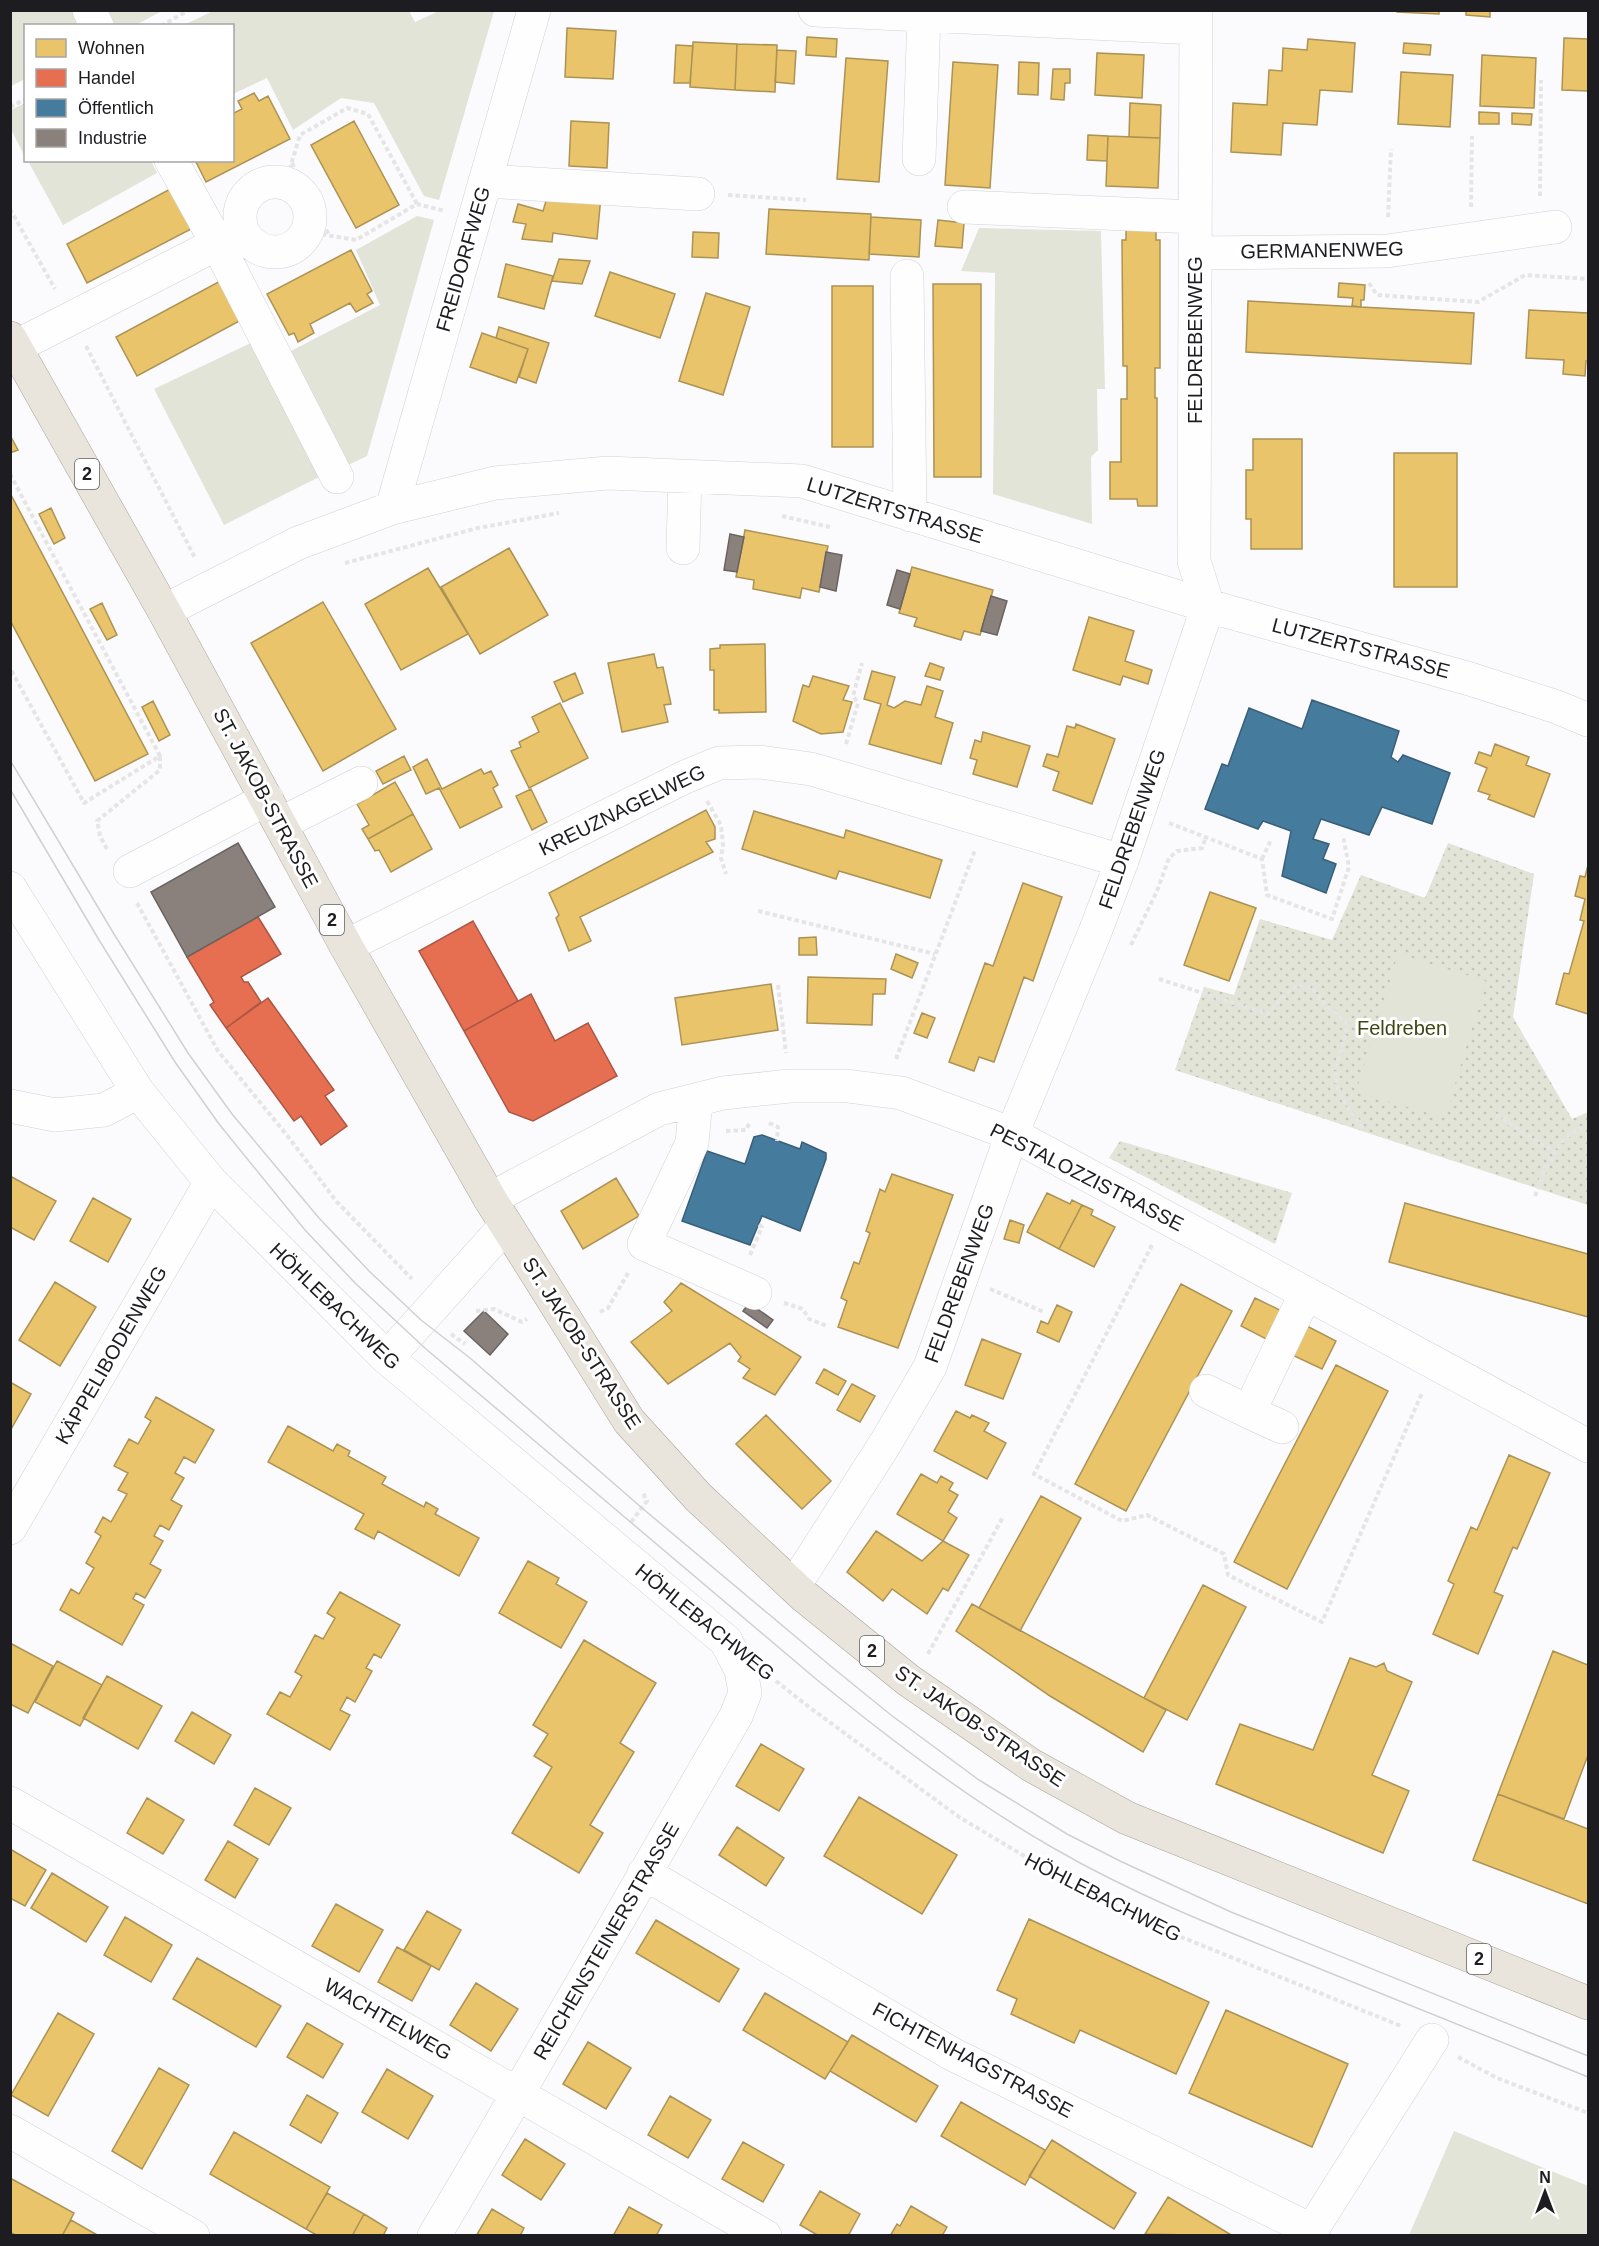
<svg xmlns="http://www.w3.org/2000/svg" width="1599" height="2246" font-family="Arial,sans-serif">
	<defs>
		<pattern id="grass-dots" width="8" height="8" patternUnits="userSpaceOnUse" patternTransform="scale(1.5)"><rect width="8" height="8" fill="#e1e4d6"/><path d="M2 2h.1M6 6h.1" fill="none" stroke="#c1c3b7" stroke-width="1.8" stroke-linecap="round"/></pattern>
	</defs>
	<rect width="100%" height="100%" fill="#fbfbfe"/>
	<!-- grass -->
	<path fill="url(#grass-dots)" d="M1448,843L1534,874L1513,1017L1572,1119L1588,1112V1205L1175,1070L1204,987L1234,995L1260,919L1332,940L1361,875L1425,898Z
		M1120,1141L1292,1193L1275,1244L1109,1158Z"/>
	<!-- garden -->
	<path fill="#e1e4d6" d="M10,11H75L82,25L26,26L25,79L11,86Z
		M103,11H162L134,26L111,25Z
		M213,11H409L415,22L439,11H494L439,200L424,196L374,103L341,98L293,130L267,78L233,94L232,26L184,25Z
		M25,103V157L11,129V110Z
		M28,161H151L157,173L63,225Z
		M417,216L434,220L367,456L344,467L289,352L380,305L356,250Z
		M979,228L1101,231L1105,389H1097L1098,450L1091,457L1092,524L993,494L995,273L961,271Z
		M255,341L323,475L224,525L154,389Z
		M1398,954L1486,981L1445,1118L1356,1092Z
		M1454,2131L1588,2186V2235H1409Z"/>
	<!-- homes -->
	<path fill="#e9c46a" stroke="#ac9254" stroke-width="1.5" d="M1397,10H1439V14L1397,12Z
		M1466,10H1490V17L1466,15Z
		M567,28L616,31L613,79L565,77Z
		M807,37L837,39L836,57L806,55Z
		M1564,38L1588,39V91L1562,90Z
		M1308,39L1355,43L1352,92L1320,90L1317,125L1283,123L1281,155L1231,152L1233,103L1267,105L1269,70L1282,71L1283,48L1307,50Z
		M693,42L737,44L735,90L690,87Z
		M1404,43L1431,45L1430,55L1403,53Z
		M737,44L777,45L775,92L735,90Z
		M676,45L693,46L690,83H674Z
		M777,50L796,51L794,84L775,82Z
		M1097,53L1144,55L1142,98L1095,95Z
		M1482,55L1536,58L1534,108L1480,106Z
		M846,58L888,61L879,182L837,179Z
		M953,62L998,65L990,188L945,185Z
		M1019,62L1039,63L1038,95L1018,94Z
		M1053,69H1070V83H1065L1064,100L1051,99Z
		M1401,72L1453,75L1450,127L1398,124Z
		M254,93L259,101L268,96L290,139L206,182L195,160H232V114L242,109L238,101Z
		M1130,103L1161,105L1160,138L1129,137Z
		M1479,112L1499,113V124H1479Z
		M1512,113L1532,114L1531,125L1512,124Z
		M354,121L399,205L356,228L311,145Z
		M571,121L609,123L607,168L569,166Z
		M1088,135L1108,136L1107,161L1087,160Z
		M1108,136L1160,138L1158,188L1106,186Z
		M174,187L195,227L87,283L67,244Z
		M601,196L597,239L553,233L552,242L522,239L526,224L513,222L518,204L543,211L546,201Z
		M769,209L871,214L869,260L766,254Z
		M871,217L921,220L919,257L869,254Z
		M938,220L964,223L962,248L935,246Z
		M1126,227H1156V240H1160V368H1155V398H1157V506H1138L1137,499H1110V462H1121V399H1127V366H1123L1122,240H1126Z
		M693,232L719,233L718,258L692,257Z
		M351,250L372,291L367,294L373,303L356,312L350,303L310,324L314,333L298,342L294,333L289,335L267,294Z
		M559,259L590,261L582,284L552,281Z
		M506,264L553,276L544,309L498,297Z
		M610,272L675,294L660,338L595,316Z
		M224,279L245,318L137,376L116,337Z
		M1339,283L1365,285L1364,300H1361V307L1352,306L1353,298L1338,297Z
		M933,284H981V477H934Z
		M832,286H873V447H832Z
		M706,293L750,307L723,395L679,381Z
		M1248,301L1474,313L1471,364L1246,352Z
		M1529,310L1588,313V361H1586L1585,376L1563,374L1564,360L1526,358Z
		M499,327L549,343L536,383L519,377L528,349L496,338Z
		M482,333L528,349L516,383L470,367Z
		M10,435L18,450L10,453Z
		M1253,439H1302V549H1251V519H1246V470H1253Z
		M1394,453H1457V587H1394Z
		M10,493L148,754L95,781L10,620Z
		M51,508L65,538L54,544L39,514Z
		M745,530L828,546L819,592L802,588L800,598L753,589L754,580L736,577Z
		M509,548L548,615L480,654L441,587Z
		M912,567L993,590L980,635L964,631L961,640L914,626L917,618L899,613Z
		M428,568L468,634L401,670L365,604Z
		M323,602L396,729L323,771L251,643Z
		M102,603L117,635L107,640L90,609Z
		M1089,617L1134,631L1125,661L1152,670L1148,684L1123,676L1120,685L1073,670Z
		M765,644L766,712L719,713V710H714V670H710V649L720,648V645Z
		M654,654L657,668L663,667L671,704L664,705L668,722L622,732L608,663Z
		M930,663L944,668L940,680L925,676Z
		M872,671L895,677L887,705L894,708L905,701L921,705L927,686L943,691L935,717L953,723L941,764L869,744L881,704L864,699Z
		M575,673L583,693L563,702L554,682Z
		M813,676L849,686L843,700L852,702L843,732L821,734L793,721L803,685L809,687Z
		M153,701L170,735L159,741L142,707Z
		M560,703L588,758L529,788L511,751L521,747L519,742L539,732L532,717Z
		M1076,724L1115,739L1092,804L1053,790L1059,772L1043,766L1047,754L1058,757L1067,726L1075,728Z
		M983,732L1030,746L1017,787L973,774L977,760L970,758L975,740L981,742Z
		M1495,744L1529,757L1526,765L1550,774L1534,817L1488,799L1490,795L1478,791L1487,768L1475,763L1479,752L1491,756Z
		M404,756L411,770L383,784L376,771Z
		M427,759L442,789L481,769L484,774L491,771L498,785L493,788L502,807L460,828L439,788L426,794L413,767Z
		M395,782L413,814L368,839L362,829L369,825L357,804Z
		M531,789L547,822L532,830L516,796Z
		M706,810L715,827V839L706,842L713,852L580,917L591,941L569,951L556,918L559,915L549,893Z
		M754,811L844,838L846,830L942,860L930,898L839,871L836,879L742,849Z
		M413,814L432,849L391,872L379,850L375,851L368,839Z
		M1588,865V1014L1556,1004L1564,973L1569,974L1584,921L1580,920L1585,899L1575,896L1580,876L1585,877Z
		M1023,883L1062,897L1033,981L1024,977L994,1062L979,1057L974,1071L949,1062L985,963L993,966Z
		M1210,892L1256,908L1229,981L1184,965Z
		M816,937L817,955H799V938Z
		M896,954L918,963L912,978L891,969Z
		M808,977L886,979L885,994H873L872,1025L807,1023Z
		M771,984L778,1030L682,1045L675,998Z
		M922,1013L935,1018L927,1038L914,1033Z
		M892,1174L953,1195L898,1348L838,1327L847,1301L841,1298L854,1262L859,1264L870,1233L866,1231L880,1189L885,1192Z
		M10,1176L56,1201L34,1240L10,1227Z
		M616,1178L639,1216L583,1249L561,1211Z
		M1047,1193L1070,1204L1072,1200L1082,1205L1059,1249L1027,1232Z
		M93,1198L131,1219L108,1262L70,1241Z
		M1405,1203L1588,1254V1317L1389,1262Z
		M1082,1205L1093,1210L1091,1215L1115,1227L1094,1267L1059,1249Z
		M1010,1220L1024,1225L1019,1243L1004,1239Z
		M55,1282L96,1307L60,1366L19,1340Z
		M681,1283L801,1357L775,1395L743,1378L750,1369L738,1361L741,1357L730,1343L668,1384L631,1342L672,1311L664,1302Z
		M1181,1284L1232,1311L1126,1511L1075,1484Z
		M1255,1298L1288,1314L1274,1343L1241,1326Z
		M1057,1305L1072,1312L1059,1342L1037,1332L1041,1321L1048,1324Z
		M1305,1325L1336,1341L1322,1369L1290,1354Z
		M982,1339L1021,1354L1003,1399L965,1385Z
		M1336,1365L1388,1391L1287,1589L1234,1562Z
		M824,1369L846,1381L838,1395L816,1383Z
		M10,1382L31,1394L10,1431Z
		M852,1384L875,1396L860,1422L837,1410Z
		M156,1397L214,1430L195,1463L184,1457L175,1473L184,1478L171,1500L182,1506L169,1530L160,1525L154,1536L163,1541L150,1564L161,1570L145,1598L136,1593L133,1599L144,1605L122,1645L60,1610L71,1589L79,1594L94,1568L86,1563L101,1536L95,1532L103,1517L111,1522L127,1494L118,1490L128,1473L114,1466L129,1439L138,1444L151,1421L145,1417Z
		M956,1411L970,1418L972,1415L989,1423L984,1431L1006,1443L987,1479L934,1451Z
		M766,1415L831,1481L802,1509L736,1444Z
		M288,1426L333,1451L337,1444L350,1451L348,1456L386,1477L382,1484L424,1507L426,1502L438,1509L435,1514L479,1538L459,1576L378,1531L374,1539L355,1529L364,1514L268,1462Z
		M1509,1455L1550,1473L1517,1549L1513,1547L1494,1592L1503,1596L1478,1654L1433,1634L1454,1584L1448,1581L1471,1527L1477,1530Z
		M921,1474L937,1483L941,1476L953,1483L949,1490L958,1495L948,1512L957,1518L943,1541L897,1514Z
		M1041,1496L1081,1518L1020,1631L979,1608Z
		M876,1531L922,1561L943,1541L969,1555L948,1591L943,1588L927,1614L892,1589L883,1601L847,1572Z
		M528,1561L559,1578L556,1584L587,1602L561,1648L499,1613Z
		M1203,1585L1246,1607L1187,1720L1144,1698Z
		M340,1592L400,1625L381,1658L374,1654L366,1668L372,1671L355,1702L347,1697L340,1710L350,1715L330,1750L267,1714L280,1692L290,1697L302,1676L295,1672L315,1635L323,1639L335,1618L327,1613Z
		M972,1604L1166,1710L1143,1752L1050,1696L956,1631Z
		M584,1640L656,1683L620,1743L634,1752L590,1825L603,1833L579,1873L512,1833L552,1767L534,1756L548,1734L533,1725Z
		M10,1643L53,1666L28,1713L10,1704Z
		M1553,1651L1588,1665V1755L1564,1819L1498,1794Z
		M1350,1658L1376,1667L1384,1663L1387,1671L1412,1682L1372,1775L1409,1791L1383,1853L1216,1784L1240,1724L1313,1750Z
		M57,1661L102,1685L80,1726L35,1702Z
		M107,1676L162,1706L138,1749L83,1718Z
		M192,1712L231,1735L214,1764L175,1741Z
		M761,1744L804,1769L779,1811L736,1786Z
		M255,1788L291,1808L269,1845L234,1825Z
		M1498,1794L1588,1829V1904L1473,1860Z
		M859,1797L957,1855L922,1914L824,1856Z
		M147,1798L184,1820L163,1854L127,1833Z
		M737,1827L784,1858L766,1886L719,1855Z
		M228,1841L258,1859L235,1898L205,1880Z
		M10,1849L46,1870L25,1906L10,1898Z
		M52,1873L108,1907L86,1942L31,1908Z
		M336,1904L383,1930L359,1972L312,1946Z
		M427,1911L461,1930L439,1970L404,1950Z
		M125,1917L172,1945L151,1982L104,1955Z
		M1029,1919L1209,2002L1176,2074L1080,2030L1074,2043L1011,2014L1017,1999L997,1990Z
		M656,1920L739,1969L719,2002L636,1953Z
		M397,1947L431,1966L412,2001L378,1982Z
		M197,1958L281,2006L256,2047L173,1999Z
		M476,1983L518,2009L491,2051L450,2025Z
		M765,1993L848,2042L825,2079L743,2030Z
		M1226,2010L1348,2064L1312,2147L1189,2093Z
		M58,2013L94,2034L48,2116L11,2095Z
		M307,2023L343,2044L323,2078L287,2057Z
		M852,2035L938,2086L916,2122L830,2071Z
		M588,2042L631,2068L606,2109L563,2084Z
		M159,2068L189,2085L142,2169L112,2151Z
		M387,2069L433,2096L408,2139L362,2112Z
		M307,2095L338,2113L321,2143L290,2125Z
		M670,2096L711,2120L688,2158L648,2135Z
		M961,2102L1045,2150L1025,2185L941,2136Z
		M234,2132L330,2187L306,2229L210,2174Z
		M525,2139L565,2164L541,2200L502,2175Z
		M1052,2140L1136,2193L1114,2229L1029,2176Z
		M743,2142L784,2165L763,2202L722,2179Z
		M10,2178L74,2213L62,2236H17L10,2232Z
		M820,2191L860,2214L848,2236H819L800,2225Z
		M327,2193L364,2214L352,2236H318L306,2229Z
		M1168,2197L1233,2236L1145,2234Z
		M911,2206L947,2227L942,2236H890L897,2224L900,2226Z
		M629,2207L662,2225L656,2236H613Z
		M492,2209L524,2228L520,2236H476Z
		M364,2214L387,2228L383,2236H352Z
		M71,2220L99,2236H62Z"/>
	<!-- shops -->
	<path fill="#e76f51" stroke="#aa5643" stroke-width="1.5" d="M258,917L281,954L241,977L244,982H248L261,1002L226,1028L210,1005L214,1002L187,957Z
		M473,921L518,1001L464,1031L419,951Z
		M531,994L555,1041L588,1023L617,1076L533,1121L509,1112L464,1031Z
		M268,998L334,1090L325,1096L347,1126L321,1145L301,1116L294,1121L226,1028Z"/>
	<!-- public -->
	<path fill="#457b9d" stroke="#395f78" stroke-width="1.5" d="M1312,700L1399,731L1391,757L1398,762L1403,755L1450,773L1432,824L1382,807L1369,835L1321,819L1313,839L1329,844L1323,859L1336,864L1326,893L1282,876L1291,831L1263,821L1258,829L1205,809L1222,764L1228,766L1249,708L1302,729Z
		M762,1135L800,1149L802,1142L826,1153V1159L800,1231L762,1216L750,1245L682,1221L707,1151L745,1164L754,1137Z"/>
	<!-- industry -->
	<path fill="#8a817c" stroke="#696361" stroke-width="1.5" d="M730,534L744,537L737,572L724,570Z
		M826,552L842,555L836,591L820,587Z
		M897,570L910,574L900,609L887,605Z
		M991,596L1007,601L997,635L981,631Z
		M238,843L275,907L187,957L151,892Z
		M749,1303L773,1320L767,1328L743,1311Z
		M484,1311L508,1334L490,1355L464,1331Z"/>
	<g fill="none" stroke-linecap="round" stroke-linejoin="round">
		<!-- minor casing -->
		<g stroke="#d2d2d5" stroke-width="34">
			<path id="minor" d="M89,10L97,26
				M815,10L1196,28
				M919,159L924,16
				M171,160L217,243L337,477
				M485,181L698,194
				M240 217a35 35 0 1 1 70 0a35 35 0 1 1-70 0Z
				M964,207L1195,217
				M1195,253L1387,251L1555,227
				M907,276L910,515
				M15,347L242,231
				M392,508L534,10
				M683,548L685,476
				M164,611L298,543L392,508L495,483L608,473L802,481L1208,606L1470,679L1557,707L1588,720
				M280,824L361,783
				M130,871L267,799
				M10,888L138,1092L211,1182L387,1358L726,1641L741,1670L745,1693L736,1716C635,1889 537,2064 434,2236
				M346,946L685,777L719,763L760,762L811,769L1122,861
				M696,1100L692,1143L644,1244L755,1293
				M10,1106L55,1115L104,1110L138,1092
				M490,1199L659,1109L723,1093L790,1086H847L901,1093L1012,1134L1588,1446
				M387,1358L506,1225
				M1206,1391L1249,1412
				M1282,1427L1249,1412L1306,1293
				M10,1528L211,1182
				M794,1586L885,1444L930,1367L1012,1134L1095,932L1122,861L1208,606L1194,561L1196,10
				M10,1803L765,2236
				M644,1873L952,2054L1311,2230
				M10,2131L193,2236
				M1308,2236L1432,2040"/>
		</g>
		<!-- major casing -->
		<g stroke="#aca497" stroke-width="34">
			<path id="major" d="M10,338L164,611L346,946L490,1199L629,1421L698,1497L804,1596L908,1680L1031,1765L1127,1818L1588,2003"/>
		</g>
		<!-- path -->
		<path stroke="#e5e5e5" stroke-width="4" stroke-dasharray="4.5 3" stroke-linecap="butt" d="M161,26L189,10
			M10,107L26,99
			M292,163L329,235
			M285,184L300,135L347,108L368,114L417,204
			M728,195L806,200
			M1540,196L1541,80
			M1471,207L1472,136
			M10,209L55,289
			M1388,217L1391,149
			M307,232L356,240L417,204L445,211
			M1369,283L1377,295L1478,302L1525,275L1588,279
			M86,346L195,558
			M10,474L160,756L84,803L10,668
			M782,516L830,527
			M345,563L478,528L559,513
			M846,744L858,703L853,696L862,663
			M707,801L721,825L723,845L721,858L726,874
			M1169,823L1262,859L1267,895L1332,919L1349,867L1343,835
			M107,849L100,836L97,821L160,770V756
			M1262,859L1271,840
			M137,903L218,1051L290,1139L336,1201L412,1279
			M758,911L935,954
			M1131,945L1157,891L1169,858L1177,851L1202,848L1206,837
			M1159,979L1268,1014L1282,997L1297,985L1312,988L1326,1005L1346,1022C1347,1040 1340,1050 1336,1067C1332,1091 1352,1112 1364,1130
			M778,985L786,1053
			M896,1059L975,850
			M1496,1115L1554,1152
			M769,1123L778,1127L777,1141
			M726,1131L746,1130L750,1122
			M1535,1196C1545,1168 1556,1134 1588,1126
			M1152,1245L1034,1474L1122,1521L1147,1515L1224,1554L1228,1575L1322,1622L1422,1393
			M750,1255L762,1227L758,1224
			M990,1289L1044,1312
			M784,1303L803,1309L809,1319L827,1326
			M476,1311L494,1309L522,1322L527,1319
			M600,1312L608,1308L628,1273
			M451,1334L465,1344
			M631,1522L647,1501L642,1491
			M928,1654L1003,1517
			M776,1681L809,1707L959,1817L1061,1878L1164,1930L1401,2026
			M1458,2057L1497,2078L1588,2113"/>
		<!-- minor -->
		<use href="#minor" stroke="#fefeff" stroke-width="33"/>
		<!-- major -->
		<use href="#major" stroke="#e9e4dc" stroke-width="33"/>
		<!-- tram -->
		<path stroke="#d0d0d1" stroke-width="1.5" d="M10,760L114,934L188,1053L232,1114L319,1218L369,1271L421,1320L470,1358L642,1508L833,1668L891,1715L979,1780L1067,1834L1120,1861L1231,1912L1588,2056
			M10,789L99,940L175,1062L219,1124L305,1230L355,1283L426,1349L816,1679C892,1741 970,1800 1055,1849C1133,1894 1216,1927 1298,1960C1395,1999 1492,2038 1588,2077"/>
	</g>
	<g text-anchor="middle" stroke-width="6" stroke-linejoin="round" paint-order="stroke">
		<!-- shield labels -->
		<g fill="#fff" stroke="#616164" stroke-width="1.5">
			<rect x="75" y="459" width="24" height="30" rx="4.5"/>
			<rect x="320" y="905" width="24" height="30" rx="4.5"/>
			<rect x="860" y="1636" width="24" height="30" rx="4.5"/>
			<rect x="1467" y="1944" width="24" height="30" rx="4.5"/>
		</g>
		<g font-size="18" font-weight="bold" fill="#1d1d21">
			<text x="87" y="480">2</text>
			<text x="332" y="926">2</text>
			<text x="872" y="1657">2</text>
			<text x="1479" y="1965">2</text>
		</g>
		<!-- street labels -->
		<g font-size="20" fill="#1d1d21" stroke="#fff">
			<text transform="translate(1322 250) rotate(-1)" y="7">GERMANENWEG</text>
			<text transform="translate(463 259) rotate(-74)" y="7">FREIDORFWEG</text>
			<text transform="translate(1195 340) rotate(-90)" y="7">FELDREBENWEG</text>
			<text transform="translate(895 510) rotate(17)" y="7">LUTZERTSTRASSE</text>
			<text transform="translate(1361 648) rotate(15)" y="7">LUTZERTSTRASSE</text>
			<text transform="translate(266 798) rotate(62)" y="7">ST. JAKOB-STRASSE</text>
			<text transform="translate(622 810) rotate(-26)" y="7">KREUZNAGELWEG</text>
			<text transform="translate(1132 829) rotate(-71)" y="7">FELDREBENWEG</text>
			<text transform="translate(1087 1177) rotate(27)" y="7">PESTALOZZISTRASSE</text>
			<text transform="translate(959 1283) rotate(-70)" y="7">FELDREBENWEG</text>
			<text transform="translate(335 1306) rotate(44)" y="7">HÖHLEBACHWEG</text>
			<text transform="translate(582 1343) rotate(57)" y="7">ST. JAKOB-STRASSE</text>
			<text transform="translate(111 1355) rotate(-60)" y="7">KÄPPELIBODENWEG</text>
			<text transform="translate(705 1622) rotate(39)" y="7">HÖHLEBACHWEG</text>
			<text transform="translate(980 1726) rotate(34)" y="7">ST. JAKOB-STRASSE</text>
			<text transform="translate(1103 1897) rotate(27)" y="7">HÖHLEBACHWEG</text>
			<text transform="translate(606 1941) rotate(-60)" y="7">REICHENSTEINERSTRASSE</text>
			<text transform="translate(388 2019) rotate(30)" y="7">WACHTELWEG</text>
			<text transform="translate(973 2060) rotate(28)" y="7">FICHTENHAGSTRASSE</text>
		</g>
		<!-- park labels -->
		<g font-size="20" fill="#3e4612" stroke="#fff">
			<text x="1402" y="1035">Feldreben</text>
		</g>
	</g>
	<!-- border -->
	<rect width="1599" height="2246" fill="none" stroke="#1d1d21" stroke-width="24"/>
	<!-- legend -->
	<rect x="24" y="24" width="210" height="138" fill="#ffffff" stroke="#a5a5a6" stroke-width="1.5"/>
	<rect x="36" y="39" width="30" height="18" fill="#e9c46a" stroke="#a5a5a6" stroke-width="1.5"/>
	<text x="78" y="54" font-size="18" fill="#1d1d21">Wohnen</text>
	<rect x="36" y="69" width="30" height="18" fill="#e76f51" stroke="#a5a5a6" stroke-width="1.5"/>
	<text x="78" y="84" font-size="18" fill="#1d1d21">Handel</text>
	<rect x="36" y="99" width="30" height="18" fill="#457b9d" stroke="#a5a5a6" stroke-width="1.5"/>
	<text x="78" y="114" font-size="18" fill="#1d1d21">Öffentlich</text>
	<rect x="36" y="129" width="30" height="18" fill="#8a817c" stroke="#a5a5a6" stroke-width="1.5"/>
	<text x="78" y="144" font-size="18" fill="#1d1d21">Industrie</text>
	<!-- north arrow -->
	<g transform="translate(1545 2192)" stroke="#ffffff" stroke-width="4.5" paint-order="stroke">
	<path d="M0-4.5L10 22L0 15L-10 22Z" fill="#1d1d21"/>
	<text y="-9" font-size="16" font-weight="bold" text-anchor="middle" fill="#1d1d21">N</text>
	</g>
</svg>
